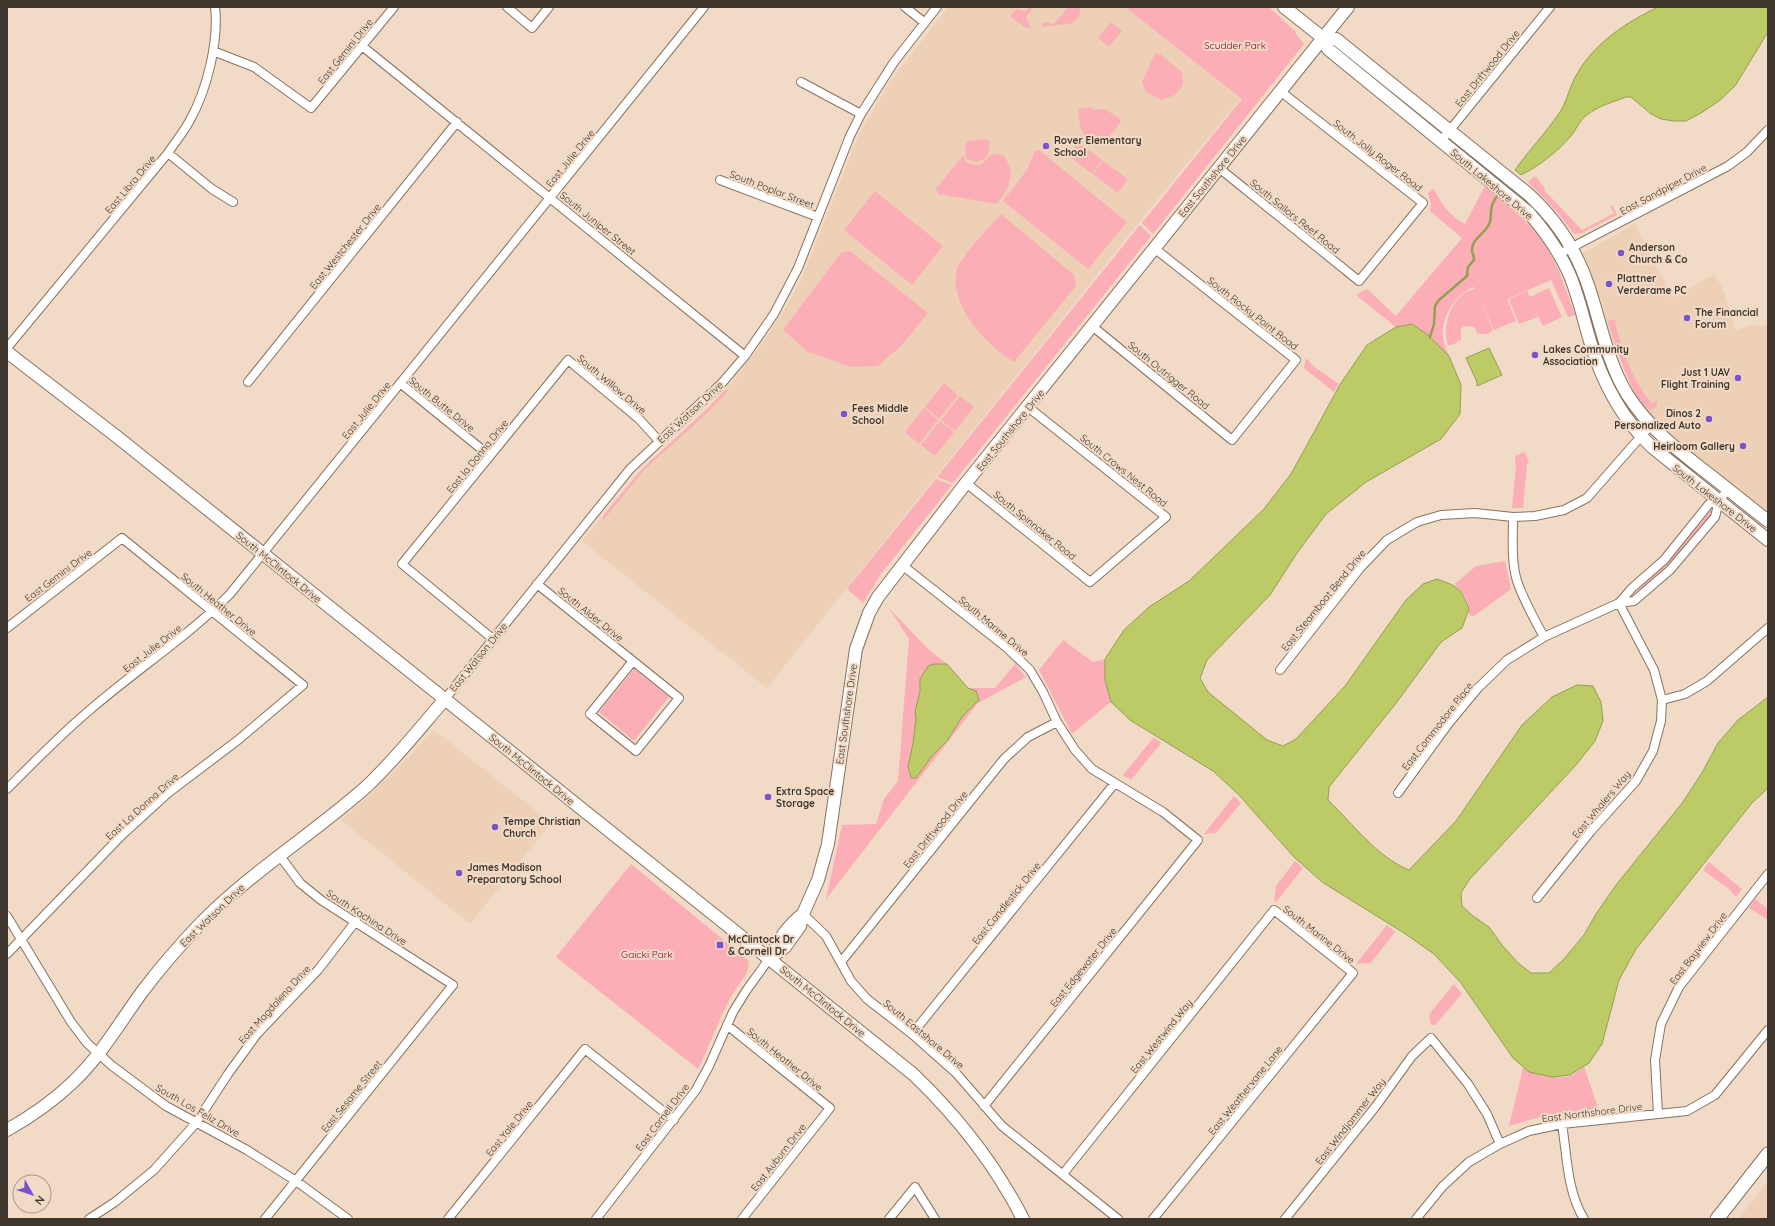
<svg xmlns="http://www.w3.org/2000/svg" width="1775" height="1226" font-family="Quicksand,sans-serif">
	<rect width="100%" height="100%" fill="#f1dac6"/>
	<!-- built -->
	<path fill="#edd0b6" d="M948,7H1125L1241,98L1157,200L767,688L582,541L642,469L708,408L735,379L768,335L788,304L803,276L859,134L890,82Z
		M1635,224L1672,298L1714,274L1722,287L1736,331L1751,325H1768V513L1708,466L1663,428L1646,408L1617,352L1607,329L1603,305L1583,253Z
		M434,730L551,823L470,924L341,820L366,798L408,758Z
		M1768,1181V1219H1738Z"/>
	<!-- green -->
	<path fill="#fbaeb6" d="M1029,7H1034L1026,17L1030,27L1028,28L1023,26L1010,16L1017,9L1026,11Z
		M1068,7H1081L1079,16L1073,23L1041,27L1044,22L1054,24Z
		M1125,7H1269L1296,32L1295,33L1304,44L1153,234L1142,223L1242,99Z
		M1111,22L1122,31L1109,47L1098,38Z
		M1159,53L1182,72L1183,85L1175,95L1162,100L1146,92L1142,82L1155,54Z
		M1092,107V110L1105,109L1120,119V123L1106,141C1081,143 1080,130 1078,109Z
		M986,139L990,141L988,154L983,160L975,162L966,159L965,145L968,141Z
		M1078,142L1102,160L1092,174L1068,155Z
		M1039,150L1127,222L1088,269L1003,201L1027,170L1035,151Z
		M993,154L1003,155C1017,173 1010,188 997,204L938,194L936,189L963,155L966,162C985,171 982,159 993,154Z
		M1103,161L1128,179L1118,193L1093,174Z
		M1535,176L1545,188L1544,190L1582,230L1614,213L1610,206L1612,205L1617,215L1582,233L1574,234L1558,213L1528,182Z
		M1485,186C1500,199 1517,212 1531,227C1554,251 1564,284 1575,315L1568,317L1551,280L1507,299L1516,321L1494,330L1474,287C1456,293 1440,318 1443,338C1444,344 1447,351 1449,356L1428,335L1412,324L1396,327L1356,295L1367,289L1396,316L1462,238L1430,211L1431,204L1428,193L1434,189C1441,203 1450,217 1465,224Z
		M875,191L943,246L912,285L844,230Z
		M1001,214L1074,275L1076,286L1014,362C1007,357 1000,353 994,347C974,331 947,294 958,267C965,251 989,228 1001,214Z
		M1140,225L1151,236L953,483L937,477Z
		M850,251L928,313L902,345L878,366L851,367L808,352L783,330L841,253Z
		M1549,288L1562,317L1543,326L1533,306L1538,317L1519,324L1509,299L1527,291L1530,297Z
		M1475,289L1493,330L1488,334H1478L1474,327L1465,326L1461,328V340L1452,345H1448C1441,326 1453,292 1475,289Z
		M1620,319L1615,322C1622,351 1633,382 1653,404L1658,400L1656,407L1652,410C1634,408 1613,338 1608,321Z
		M1306,358L1314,367L1339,384L1334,392L1304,368Z
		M944,383L958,395L939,419L925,407Z
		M726,389L728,391L704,416L645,469L604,519L602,517L642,469L708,408Z
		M960,396L974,407L955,431L941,420Z
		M924,408L938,420L919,444L905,432Z
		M940,421L954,432L935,456L921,445Z
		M1525,452L1529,463L1527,464L1523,508H1512L1516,466L1515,456Z
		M936,479L952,485L881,574L863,603L847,589Z
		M1711,509L1713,513C1690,541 1668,568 1640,591L1639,590V587L1667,563Z
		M1505,561L1511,589L1474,616L1469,615C1470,602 1463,593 1455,584L1476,566Z
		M888,607L926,647L947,664L968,688H995L1015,664L1026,677L978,703L826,899L842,825L876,824L884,799L898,781L909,639Z
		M1063,640L1093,662L1105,659V680L1111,702L1072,734L1039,670Z
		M634,669L669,697L634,741L599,712Z
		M1154,737L1161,743L1131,780L1123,775Z
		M1234,796L1241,803L1216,833L1204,834Z
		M1295,861L1303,868L1277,901H1274L1276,886Z
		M1709,862L1742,889L1736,897L1729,889L1703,870Z
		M631,864L748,960C751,973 741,980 735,990C720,1015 711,1043 698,1069L556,957Z
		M1755,899L1768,909V920L1749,908Z
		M1387,925L1395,932L1371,963L1356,964Z
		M1454,984L1462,994L1435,1025H1431L1429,1016L1430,1013Z
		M1584,1067L1599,1110L1540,1117L1509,1126L1523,1068C1536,1076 1556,1080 1570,1076C1575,1074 1580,1070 1584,1067Z"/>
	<!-- water -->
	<path fill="#bccb65" stroke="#969e54" d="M1658,7H1768V32L1735,86L1719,101L1701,113L1686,121H1674L1661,119L1651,114L1631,97H1626C1613,102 1598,106 1587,115C1579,120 1576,131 1570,137C1557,152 1539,166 1521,175L1515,170C1528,151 1545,134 1558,115C1567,103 1569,87 1577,74C1594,43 1627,22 1658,7Z
		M1412,324L1428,335L1449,356L1461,385L1460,414L1441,439L1366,482L1326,514L1297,553L1270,595L1207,660L1200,678L1208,692L1267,740L1283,746L1296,739L1345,686L1406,600L1423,584L1437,579C1459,587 1460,587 1469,609L1462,628L1441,642L1397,702L1329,787L1328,800C1353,824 1377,857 1409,870L1456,821L1522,725L1552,697L1577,685L1593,686L1601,702L1603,721L1595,741L1576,765L1469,880L1461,893L1462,906L1473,916L1489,927L1502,945L1518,963L1531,973H1549L1564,959L1584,935L1596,914L1616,885L1683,802L1703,771L1718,743L1738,720L1768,697V788L1752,803L1636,949L1619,980L1602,1044L1589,1063L1570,1075L1552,1077L1529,1072L1513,1058L1461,983L1434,954L1404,933L1322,882L1294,857L1238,794L1213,771L1130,720L1111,702L1105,680V659L1124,630L1149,607L1189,581L1264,509L1291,474L1341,383L1367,345L1396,327Z
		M1489,348L1502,375L1477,386V382L1466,358Z
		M934,664H947L968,688L976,691L979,700L962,717L947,741L933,755L916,778H911L908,766L913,744L916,718L915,712L920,692V679L928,666Z"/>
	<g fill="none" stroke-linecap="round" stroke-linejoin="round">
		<!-- stream -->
		<path stroke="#969e54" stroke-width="2.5" d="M1430,337L1434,324L1435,306L1439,300L1467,276L1468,267L1474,260C1474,256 1473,255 1472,251C1471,238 1487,233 1490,222C1492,211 1489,207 1497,196"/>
		<!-- street casing -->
		<g stroke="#877361" stroke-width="10">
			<path id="street" d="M507,7L532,28L549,7
				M905,7L925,23
				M362,46L745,356
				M213,51L254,67L311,108L394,7
				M801,82L861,114
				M1441,141L1550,7
				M168,153L212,189L233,202
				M1219,168L1359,281L1423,203L1280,91
				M720,180L818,217
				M1559,254L1728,166L1747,152L1768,130
				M1092,326L1232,440L1296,360L1154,248
				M7,348L168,153C175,142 184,132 190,120C207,90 219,41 215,7
				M248,382L457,122
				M400,383L490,456
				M966,483L1090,582L1166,517L1028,407
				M1513,517C1513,537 1511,561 1517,581C1524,601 1534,619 1544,637
				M902,565L1006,647L1030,670L1043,692L1057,722L1075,750L1092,769L1163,812L1198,840L984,1106
				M537,584L633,661
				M1619,603L1634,601L1670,570L1715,517L1719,501L1728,489
				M7,628L122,538L303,685L238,740L168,793L122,835L7,954
				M493,639L402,564L568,360L639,419L659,441
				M633,661L679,698L636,751L590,714Z
				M1280,670L1361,567L1387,540L1417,522L1441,515L1475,513L1513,517L1535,516L1564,510L1587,498L1650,426
				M445,699L630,469L722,383L745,356L774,314L798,268L850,136L861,114L894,62L937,7
				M1662,700L1685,694L1707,681L1768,628
				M7,789C34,762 61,734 91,709C136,670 187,637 230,594L704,7
				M1398,793L1449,723L1478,688L1507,660L1544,637L1619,603L1632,588L1664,560L1709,504L1719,501
				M1537,898L1591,831L1636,781L1653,751L1661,721L1662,700L1654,670L1619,603
				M803,914L826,936L851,981L867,999L912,1034L956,1073L1002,1126L1118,1219
				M7,916L71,1022L87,1043L111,1065L166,1106L247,1150L296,1181L348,1219
				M841,962L1004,759L1028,737L1057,722
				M727,1025L830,1108L742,1219
				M912,1034L1115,783
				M1658,1114L1655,1060L1661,1024L1679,987L1768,874
				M1562,1124C1567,1155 1567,1192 1584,1219
				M1063,1174L1274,910L1353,973L1153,1219
				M89,1219L115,1202L154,1170L196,1123L228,1074L257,1034L318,970L356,921
				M265,1219L453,985L321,900L300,883L280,856
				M448,1219L585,1049L674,1120
				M596,1219L696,1090L709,1066L733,1012L746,991L769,959
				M889,1219L915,1187L935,1219
				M1285,1219L1376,1106L1412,1056L1431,1038L1468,1084L1487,1114L1500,1144
				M1416,1219L1443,1186L1469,1162L1500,1144L1529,1131L1562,1124L1687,1111L1715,1095L1768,1030"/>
		</g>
		<!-- secondary casing -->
		<g stroke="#877361" stroke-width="14">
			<path id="secondary" d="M1284,7L1323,38L1328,49L1529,213C1545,231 1558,250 1568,271C1578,293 1583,318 1590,341C1602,382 1621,418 1652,447L1768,540
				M1323,38L1336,39L1527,193C1556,219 1577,251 1589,288C1601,324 1607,361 1627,394C1648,427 1675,448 1706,472C1727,488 1747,505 1768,521
				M7,352L116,436L913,1074C958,1117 995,1164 1023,1219
				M770,958C778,940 787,926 803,914
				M769,959L785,947L800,926L803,914L818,880L828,844L856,649L869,613L878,597L966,483L1348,7
				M7,1130C32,1116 51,1103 72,1083C100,1057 120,1022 142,992C160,968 180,945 201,923C251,872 313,834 366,787C395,760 419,729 445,699"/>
		</g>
		<!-- primary casing -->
		<g stroke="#877361" stroke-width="15">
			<path id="primary" d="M1717,1219L1768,1154"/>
		</g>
		<!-- street -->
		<use href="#street" stroke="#fff" stroke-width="8"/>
		<!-- secondary -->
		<use href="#secondary" stroke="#fff" stroke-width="12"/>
		<!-- primary -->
		<use href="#primary" stroke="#fff" stroke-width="13"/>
	</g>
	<!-- markers -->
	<g fill="#7a53cc" stroke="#f1dac6" stroke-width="1.5">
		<circle cx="1046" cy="146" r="4"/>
		<circle cx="1621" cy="253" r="4"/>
		<circle cx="1609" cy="284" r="4"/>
		<circle cx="1687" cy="318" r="4"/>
		<circle cx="1535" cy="355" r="4"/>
		<circle cx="1738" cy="378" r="4"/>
		<circle cx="844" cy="414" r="4"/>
		<circle cx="1709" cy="419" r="4"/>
		<circle cx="1743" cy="446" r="4"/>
		<circle cx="768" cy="797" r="4"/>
		<circle cx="495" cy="827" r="4"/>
		<circle cx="459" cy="873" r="4"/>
		<rect x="716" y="941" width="8" height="8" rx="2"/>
	</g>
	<g text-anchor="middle" stroke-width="4" stroke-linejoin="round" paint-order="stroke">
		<!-- park labels -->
		<g font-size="10" fill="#8b0832" stroke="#f1dac6">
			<text x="1235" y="49">Scudder Park</text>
			<text x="647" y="958">Gaicki Park</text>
		</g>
		<!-- street labels -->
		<g font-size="10" fill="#3f362e" stroke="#f1dac6">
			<text transform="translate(345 51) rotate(-51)" y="4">East Gemini Drive</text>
			<text transform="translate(1487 68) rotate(-51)" y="4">East Driftwood Drive</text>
			<text transform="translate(1378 155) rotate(38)" y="4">South Jolly Roger Road</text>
			<text transform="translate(570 158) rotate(-51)" y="4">East Julie Drive</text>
			<text transform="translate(1212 176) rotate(-51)" y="4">East Southshore Drive</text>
			<text transform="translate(130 184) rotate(-50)" y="4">East Libra Drive</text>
			<text transform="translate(1492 184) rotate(40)" y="4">South Lakeshore Drive</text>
			<text transform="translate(772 189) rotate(21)" y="4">South Poplar Street</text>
			<text transform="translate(1663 189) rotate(-28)" y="4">East Sandpiper Drive</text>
			<text transform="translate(1295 216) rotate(39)" y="4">South Sailors Reef Road</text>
			<text transform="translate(598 223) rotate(39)" y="4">South Juniper Street</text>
			<text transform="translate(345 246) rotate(-51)" y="4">East Westchester Drive</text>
			<text transform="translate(1253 313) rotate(38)" y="4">South Rocky Point Road</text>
			<text transform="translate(1169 375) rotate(39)" y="4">South Outrigger Road</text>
			<text transform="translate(612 384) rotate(40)" y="4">South Willow Drive</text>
			<text transform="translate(442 404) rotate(39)" y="4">South Butte Drive</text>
			<text transform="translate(366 410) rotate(-51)" y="4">East Julie Drive</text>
			<text transform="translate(690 412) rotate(-43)" y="4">East Watson Drive</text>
			<text transform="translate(1010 430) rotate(-51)" y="4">East Southshore Drive</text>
			<text transform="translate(477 456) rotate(-51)" y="4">East la Donna Drive</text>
			<text transform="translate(1124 470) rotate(39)" y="4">South Crows Nest Road</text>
			<text transform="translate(1715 498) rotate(38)" y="4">South Lakeshore Drive</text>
			<text transform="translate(1035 525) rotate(39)" y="4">South Spinnaker Road</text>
			<text transform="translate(279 567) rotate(39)" y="4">South McClintock Drive</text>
			<text transform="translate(58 575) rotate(-37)" y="4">East Gemini Drive</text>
			<text transform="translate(1323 600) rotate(-51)" y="4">East Steamboat Bend Drive</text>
			<text transform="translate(219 604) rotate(39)" y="4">South Heather Drive</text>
			<text transform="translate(591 614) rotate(39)" y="4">South Alder Drive</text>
			<text transform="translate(994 626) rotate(40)" y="4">South Marine Drive</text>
			<text transform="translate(152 648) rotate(-38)" y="4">East Julie Drive</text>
			<text transform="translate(478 657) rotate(-51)" y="4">East Watson Drive</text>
			<text transform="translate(846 714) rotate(-82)" y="4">East Southshore Drive</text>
			<text transform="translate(1437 726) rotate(-52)" y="4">East Commodore Place</text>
			<text transform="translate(532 769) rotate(39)" y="4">South McClintock Drive</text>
			<text transform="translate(1601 804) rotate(-50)" y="4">East Whalers Way</text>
			<text transform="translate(142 806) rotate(-42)" y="4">East La Donna Drive</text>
			<text transform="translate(935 829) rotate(-51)" y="4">East Driftwood Drive</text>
			<text transform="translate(1006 903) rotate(-51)" y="4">East Candlestick Drive</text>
			<text transform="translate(212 915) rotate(-44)" y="4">East Watson Drive</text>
			<text transform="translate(367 917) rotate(33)" y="4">South Kachina Drive</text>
			<text transform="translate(1319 934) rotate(38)" y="4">South Marine Drive</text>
			<text transform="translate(1698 948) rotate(-53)" y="4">East Bayview Drive</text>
			<text transform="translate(1083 967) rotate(-51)" y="4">East Edgewater Drive</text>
			<text transform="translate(823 1001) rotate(39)" y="4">South McClintock Drive</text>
			<text transform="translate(274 1004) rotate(-48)" y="4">East Magdalena Drive</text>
			<text transform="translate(924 1034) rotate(40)" y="4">South Eastshore Drive</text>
			<text transform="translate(1161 1036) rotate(-51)" y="4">East Westwind Way</text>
			<text transform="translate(785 1059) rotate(39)" y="4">South Heather Drive</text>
			<text transform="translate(1245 1090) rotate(-51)" y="4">East Weathervane Lane</text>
			<text transform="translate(351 1096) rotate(-51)" y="4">East Sesame Street</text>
			<text transform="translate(198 1110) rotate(30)" y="4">South Los Feliz Drive</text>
			<text transform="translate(1592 1112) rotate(-7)" y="4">East Northshore Drive</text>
			<text transform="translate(662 1117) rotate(-53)" y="4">East Cornell Drive</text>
			<text transform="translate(1350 1121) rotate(-52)" y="4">East Windjammer Way</text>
			<text transform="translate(509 1128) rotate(-51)" y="4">East Yale Drive</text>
			<text transform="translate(778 1157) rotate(-52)" y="4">East Auburn Drive</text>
		</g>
		<!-- poi labels -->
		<g font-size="10" font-weight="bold" fill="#3f362e" stroke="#f1dac6" text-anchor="start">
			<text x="1054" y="144">Rover Elementary<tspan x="1054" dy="12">School</tspan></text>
			<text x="1629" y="251">Anderson<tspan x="1629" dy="12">Church &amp; Co</tspan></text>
			<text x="1617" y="282">Plattner<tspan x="1617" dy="12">Verderame PC</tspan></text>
			<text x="1695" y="316">The Financial<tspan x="1695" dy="12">Forum</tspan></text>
			<text x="1543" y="353">Lakes Community<tspan x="1543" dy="12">Association</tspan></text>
			<text x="1730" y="376" text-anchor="end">Just 1 UAV<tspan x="1730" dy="12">Flight Training</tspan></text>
			<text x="852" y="412">Fees Middle<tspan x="852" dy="12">School</tspan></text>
			<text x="1701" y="417" text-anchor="end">Dinos 2<tspan x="1701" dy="12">Personalized Auto</tspan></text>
			<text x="1735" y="450" text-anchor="end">Heirloom Gallery</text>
			<text x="776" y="795">Extra Space<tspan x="776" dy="12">Storage</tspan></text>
			<text x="503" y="825">Tempe Christian<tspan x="503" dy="12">Church</tspan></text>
			<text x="467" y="871">James Madison<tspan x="467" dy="12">Preparatory School</tspan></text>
			<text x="728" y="943">McClintock Dr<tspan x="728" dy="12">&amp; Cornell Dr</tspan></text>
		</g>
	</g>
	<!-- border -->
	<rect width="1775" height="1226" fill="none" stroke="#3f362e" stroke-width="16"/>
	<!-- north arrow -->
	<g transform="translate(32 1194) rotate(129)"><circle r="19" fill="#f1dac6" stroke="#aa9889"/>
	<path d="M0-3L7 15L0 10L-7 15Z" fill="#7a53cc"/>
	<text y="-6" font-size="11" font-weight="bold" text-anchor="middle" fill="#3f362e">N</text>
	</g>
</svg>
